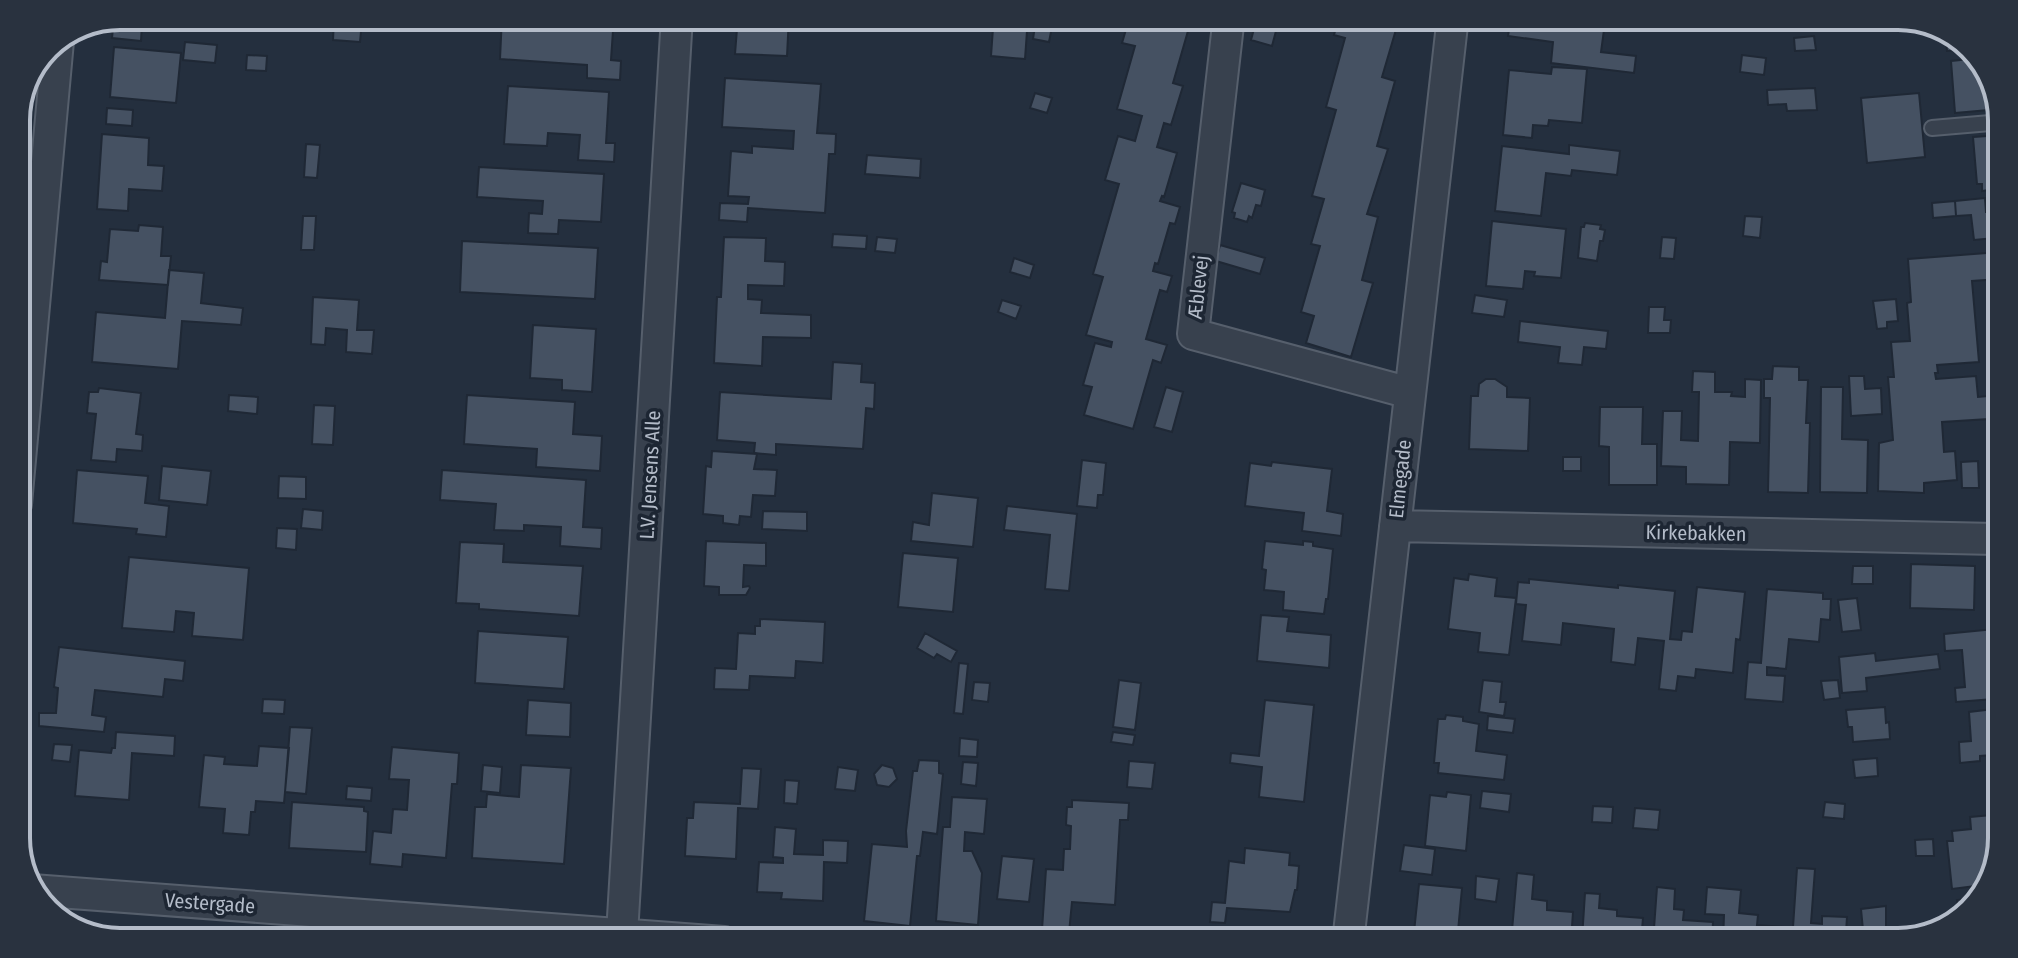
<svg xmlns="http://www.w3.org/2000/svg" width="2018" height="958" font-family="'Fira Sans Condensed',sans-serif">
	<rect width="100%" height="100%" fill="#242f3e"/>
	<!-- building -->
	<path fill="#455162" stroke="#1f2835" stroke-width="2" d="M128,16H170L169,25L142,23L141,41L112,38L114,18L127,19Z
		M284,16H326L325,21L284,18Z
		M502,16H614L611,60L621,61L620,80L587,78V65L500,59Z
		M738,16H789L787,56L735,54Z
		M1130,16L1192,17L1173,83L1183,86L1171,125L1164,123L1157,147L1177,153L1164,197L1162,196L1160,201L1180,207L1175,224L1170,223L1158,264L1155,263L1153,271L1172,276L1167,292L1160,290L1146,339L1167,345L1161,363L1153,360L1133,429L1084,415L1092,387L1083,385L1095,343L1111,347L1112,342L1086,335L1103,277L1093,274L1119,184L1105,180L1118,136L1135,141L1142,116L1117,109L1135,46L1122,43Z
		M1339,16H1400L1382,77L1395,81L1377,146L1388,149L1367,214L1378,217L1362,280L1373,283L1351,357L1306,343L1314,316L1301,312L1320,246L1311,244L1324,199L1312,196L1336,110L1326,107L1345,38L1334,35Z
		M1511,16H1579V28L1604,30L1601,52L1636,56L1634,73L1551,63L1553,42L1508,36Z
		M334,18L362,21L360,42L333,40Z
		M1036,19L1053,22L1049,42L1033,39Z
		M1255,25L1276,31L1272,46L1251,40Z
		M993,28L1027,31L1025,59L991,56Z
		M1945,31H1948L1969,49L1947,51Z
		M1814,36L1816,50L1795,51L1794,38Z
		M185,42L217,45L215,63L183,60Z
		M114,47L181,53L176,103L110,97Z
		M247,55L267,56L266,71L246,70Z
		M1742,55L1766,58L1764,75L1740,72Z
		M1980,58L1985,63L2000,109L1955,113L1951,61Z
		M1552,67L1587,69L1582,123L1549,120L1548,126L1533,125L1532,138L1503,135L1509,70L1551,74Z
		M725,78L821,84L817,133L836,134L835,154H829L825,213L748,208L747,222L719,220L720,203L748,204L749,197L728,196L731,151L752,153V146L793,149L794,131L722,127Z
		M508,86L609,92L606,143H615L614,162L578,160L580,135L548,133L547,146L504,144Z
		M1815,88L1817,110L1787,111L1786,104L1768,105L1767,90Z
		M1035,93L1052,98L1047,113L1030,108Z
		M1919,93L1925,157L1867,163L1861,98Z
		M107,108L133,110L132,126L106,124Z
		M102,134L149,138L148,165L164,166L162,191L129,189L128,211L97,209Z
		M2002,135L2001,182L1995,183L1996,189L1982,191V184H1977L1973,137Z
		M306,144L320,145L317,178L304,177Z
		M1569,145L1620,151L1617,175L1572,170L1571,176L1546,173L1541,216L1495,211L1502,146L1569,154Z
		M867,155L921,159L920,178L865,174Z
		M479,167L604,174L601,222L559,220L558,234L528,233L529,213L542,214L543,201L477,197Z
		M1241,183L1265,190L1261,206L1256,205L1252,218L1249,216L1247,222L1234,218L1235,213L1232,212Z
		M1985,198L1986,212H1993V207L2001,206L2000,242H1995L1994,238L1974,240L1971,215L1956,216L1955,201Z
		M1955,201L1956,216L1933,218L1932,203Z
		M303,216H316L314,250H301Z
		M1745,216L1762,217L1760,238L1743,236Z
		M1492,221L1566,229L1561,278L1534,276L1535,272L1525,271L1523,289L1486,286Z
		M1585,223L1601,225L1600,229L1605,230L1603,241H1600L1597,261L1578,258L1581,227H1584Z
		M139,225L163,227L161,256H171L168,285L99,280L101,261L107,262L110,229L138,231Z
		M833,234L867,236L866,249L832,247Z
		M724,237L766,238L765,261L785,262L784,286L748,285V299L762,300L761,313L811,315V338L763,337L762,366L714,363L717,297H721Z
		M877,237L897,239L895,253L875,251Z
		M1662,237L1676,238L1674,259L1660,258Z
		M462,241L598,248L595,299L460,292Z
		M1220,245L1265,258L1260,274L1216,261Z
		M2000,252V279L1972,281L1979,362L1937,365L1938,373H1935L1936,379L1976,376L1978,397L1988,396L1989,419L1942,422L1944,452L1955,451L1957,480L1924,483V493L1878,491L1879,443L1893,440L1888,377H1894L1891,342L1910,341L1907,303L1911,302L1908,259Z
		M1014,258L1034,265L1030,278L1010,272Z
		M169,270L204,273L201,303L243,308L241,325L182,321L178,369L92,362L96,312L165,318Z
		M1475,295L1507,300L1504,317L1472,313Z
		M313,297L359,300L357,330H374L372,354L346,352L347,330L326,328L325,345L311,344Z
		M1896,299L1898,321L1887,322V328L1877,329L1873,301Z
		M1002,300L1021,306L1016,319L998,312Z
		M1649,307H1665L1664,320H1671L1670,333H1648Z
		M1520,321L1608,331L1606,349L1584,347L1582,365L1558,363L1560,347L1518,342Z
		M533,325L596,329L592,392L562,390V380L530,378Z
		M833,362L862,364L861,382L875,383L874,409L866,408L863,449L776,444V455L754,453L755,443L717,440L720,392L831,399Z
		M1773,366L1799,367V380H1808L1806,423H1810L1808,493L1768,492L1770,398H1764V379H1772Z
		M1693,371L1715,372V392H1732L1731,396L1745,397V379L1761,380L1760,443L1730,442L1729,485L1686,484V467L1661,466L1663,411H1682L1681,440L1698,441L1699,392H1692Z
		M1849,376H1864L1865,389L1881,388L1882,414L1851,416Z
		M1486,379H1495L1507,387V397L1530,398L1528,451L1469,449L1471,396H1478L1479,384Z
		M1166,387L1183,392L1172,432L1154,427Z
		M1821,387H1843L1842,439L1868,440L1867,493L1820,492Z
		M99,388L141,393L136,434L143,435L142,451L117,449L116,462L91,460L96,414L87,413L89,392H98Z
		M229,395L258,397L257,414L228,411Z
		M467,395L575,402L573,434L602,436L600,471L536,467L537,449L464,444Z
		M314,405L335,406L333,445L312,444Z
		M1600,407H1643L1642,444H1657V485H1609V447L1599,446Z
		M712,451L757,454L754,469L777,470L775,496L753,495L751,517L740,516L739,525L723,523V516L703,514L706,466L711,467Z
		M1563,457H1581V471H1563Z
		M1082,460L1106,463L1103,495H1098L1097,508L1077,506Z
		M1978,461L1979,488H1962L1961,462Z
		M1272,462L1332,469L1327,511L1343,514L1341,536L1302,531L1304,513L1245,506L1250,463L1271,466Z
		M162,466L211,471L207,505L159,500Z
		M77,470L148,476L145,503L169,506L166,537L136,534L137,529L73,523Z
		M442,470L586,480L583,527L602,528L601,549L560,546L561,527L524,525V531L494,530L496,504L440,500Z
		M279,476L306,477V499L278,498Z
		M932,493L978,498L973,547L911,541L913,522L929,525Z
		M1007,506L1077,514L1069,591L1045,589L1050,535L1004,530Z
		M303,509L323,511L322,530L301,528Z
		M763,511L807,512V531L762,529Z
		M277,528L297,529L296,550L276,548Z
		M706,541L766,543V566L744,565L743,587L749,586L750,588L746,595H719V587L704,586Z
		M1265,541L1303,545V541L1313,542V546L1333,549L1328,599H1326L1324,614L1283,610L1284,592L1264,590L1266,570L1262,569Z
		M460,542L504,544L503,562L583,566L579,616L479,609V604L456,603Z
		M903,553L958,558L953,612L898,607Z
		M129,557L249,568L243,640L192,636L194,613L176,611L174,632L122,628Z
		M1911,564L1975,566L1974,610L1910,608Z
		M1853,566H1873V584H1852Z
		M1989,568H1996L1995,588H1989Z
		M1469,574L1497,578L1495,596L1516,598L1509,655L1478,652L1480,633L1448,629L1454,578L1468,580Z
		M1529,579L1618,588V585L1675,591L1670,639L1681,640L1682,631L1692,632L1697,587L1745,592L1740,640L1736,639L1733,673L1696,669L1695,678L1678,676L1676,691L1659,689L1664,641L1638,638L1635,665L1611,662L1614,629L1563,623L1561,645L1522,641L1526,605L1516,604L1518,582L1529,583Z
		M1767,589L1823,593V599H1831L1830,620L1821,619L1819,642L1789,639L1786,669L1767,667V675L1785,676L1783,702L1745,699L1748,662L1761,663Z
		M1857,598L1861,630L1842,632L1838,600Z
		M1261,615L1289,617L1287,631L1331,635L1329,668L1257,661Z
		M760,619L825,622L823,663L796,661L795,678L750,676L749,690L714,689L715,668L736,669L738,633L755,634V626H760Z
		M1995,629L1994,699L1956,702L1955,688L1965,687L1962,650L1945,651L1944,634Z
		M478,631L568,637L564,689L475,683Z
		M925,633L957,651L951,662L937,654L934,658L917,648Z
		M59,647L185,661L183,681L165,679L163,697L95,690L92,715L106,717L104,732L39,726V713H56L58,688L54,687Z
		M1875,653L1876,661L1938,654L1940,669L1866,678L1867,691L1842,693L1839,657Z
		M959,663L968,664L963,714L954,713Z
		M1119,680L1141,683L1135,730L1113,727Z
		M1483,680L1502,682L1500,702H1506L1504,716L1479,712Z
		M1838,680L1840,698L1824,700L1821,681Z
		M974,682L990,683L988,702L972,700Z
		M263,699L285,700L284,714L262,713Z
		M528,700L571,703L570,737L526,735Z
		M1265,700L1314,705L1304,802L1259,797L1262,767L1230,763L1231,753L1259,756Z
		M1885,707L1886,723L1889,722L1890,739L1853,742L1852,727H1848L1846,710Z
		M1994,709L1993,755L1980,756V761L1960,763L1959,742L1971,741L1969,712Z
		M1446,715L1463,717V721L1479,724L1476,751L1507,755L1504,780L1438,773L1439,763H1434L1438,719H1445Z
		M1488,716L1515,719L1513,733L1487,730Z
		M290,727L312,728L306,794L285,792Z
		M116,732L175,736L174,756L132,753L129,800L75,796L79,750L111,753L112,748H115Z
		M1113,732L1135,735L1133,745L1111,742Z
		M960,738L978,740L977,757L959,756Z
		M54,744L72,745L70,762L52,760Z
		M259,746L289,748L284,803L256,801L255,812H251L249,835L223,833L225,809L199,807L204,755L225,757L224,764L257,766Z
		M392,747L459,753L457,784H452L446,858L403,854L402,867L370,864L373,831L391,833L393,809L407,810L409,780L389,779Z
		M1877,758L1878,776L1855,778L1853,760Z
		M919,760L939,761V773L943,774L937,834L923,832L920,856H917L910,926L864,921L872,844L907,847L906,831L913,771H917Z
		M1129,761L1155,763L1152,789L1127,787Z
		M963,762L978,763L976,786L961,784Z
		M483,765L502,767L500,793L481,791Z
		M521,765L571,768L564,864L472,858L475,807H486L487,794L519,797Z
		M882,765L893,768L897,779L889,787L877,785L874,774Z
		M838,767L858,770L855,791L835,789Z
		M742,768L761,769L758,809L738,808L736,859L685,856L687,818H693L694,802L740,804Z
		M785,780L799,781L797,804L784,803Z
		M347,786L372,788L371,801L346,799Z
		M1482,791L1511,794L1509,812L1480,808Z
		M1447,792L1471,795L1466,851L1425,846L1430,795L1446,797Z
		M952,797L987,799L984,834L965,832L964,851H972L982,873L978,925L936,921L943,827H950Z
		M1072,800L1129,803L1128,820H1120L1115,905L1072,902L1069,933L1042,930L1046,869L1063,870L1064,849H1070L1071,826L1066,825L1067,807H1072Z
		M292,802L364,807V811L368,812L366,852L289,848Z
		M1825,802L1845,804L1844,819L1823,817Z
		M1593,806L1613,807L1612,823L1592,822Z
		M1635,808L1660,810L1658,830L1633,828Z
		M1992,815L1991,884L1952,889L1947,841H1953L1952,831L1971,829L1970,817Z
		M775,827L796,829L794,854L823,855V840L848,841L847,863L824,862L823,901L781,899L782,893L757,892L759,862L783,863V858L773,857Z
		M1933,839L1934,856H1916L1915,840Z
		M1404,845L1435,849L1432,875L1400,871Z
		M1245,848L1290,853L1289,865L1299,866L1297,890H1295L1290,912L1227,908L1225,923L1210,922L1212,902L1225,903L1229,861L1244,863Z
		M1002,856L1034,859L1029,902L997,899Z
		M1797,868L1815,869L1811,923L1822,924V916L1847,917L1846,933H1859V942H1792Z
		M1517,873L1534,875L1532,899L1547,901V910L1573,912L1571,942H1511Z
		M1476,876L1499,879L1496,902L1475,899Z
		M1419,884L1462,888L1457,942H1413Z
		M1657,887L1675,889L1674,909L1684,910L1683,920L1713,922L1712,942H1653Z
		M1707,887L1741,890L1739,913L1758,915L1757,925L1783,927L1782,942H1723L1724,915L1705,914Z
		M1585,893L1600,894L1599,908L1617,910V916L1643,918L1641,942H1594V940L1582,939Z
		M1980,897L1960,920L1957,900Z
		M1886,906V928L1863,930L1861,909Z
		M92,935L142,939L141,942H120Z"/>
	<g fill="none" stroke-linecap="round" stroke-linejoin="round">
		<!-- lane casing -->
		<g stroke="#565f6c" stroke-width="18">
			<path id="lane" d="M1932,128L2002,122"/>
		</g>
		<!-- street casing -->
		<g stroke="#565f6c" stroke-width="34">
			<path id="street" d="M1229,16L1193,334L1410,393
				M16,504L58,41
				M1395,526L1996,539
				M32,890L724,942
				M622,934L677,16
				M1348,942L1453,16"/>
		</g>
		<!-- lane -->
		<use href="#lane" stroke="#38414e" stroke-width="14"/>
		<!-- street -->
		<use href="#street" stroke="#38414e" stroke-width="30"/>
	</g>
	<g text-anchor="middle" stroke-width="7" stroke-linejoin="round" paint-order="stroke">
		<!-- street labels -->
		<g font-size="20" fill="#b4bcc9" stroke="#1d2633">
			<text transform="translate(1198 287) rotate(-84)" y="7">Æblevej</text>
			<text transform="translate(650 475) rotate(-87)" y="7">L.V. Jensens Alle</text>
			<text transform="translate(1400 479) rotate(-84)" y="7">Elmegade</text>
			<text transform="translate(1696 533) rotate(1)" y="7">Kirkebakken</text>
			<text transform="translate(210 903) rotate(4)" y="7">Vestergade</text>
		</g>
	</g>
	<!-- crop -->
	<path d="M0 0H2018V958H0ZM120 30H1898A90 90 0 0 1 1988 120V838A90 90 0 0 1 1898 928H120A90 90 0 0 1 30 838V120A90 90 0 0 1 120 30Z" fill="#29323f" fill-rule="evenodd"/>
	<path fill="none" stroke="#b4bcc9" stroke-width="4" d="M120 30H1898A90 90 0 0 1 1988 120V838A90 90 0 0 1 1898 928H120A90 90 0 0 1 30 838V120A90 90 0 0 1 120 30Z"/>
</svg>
